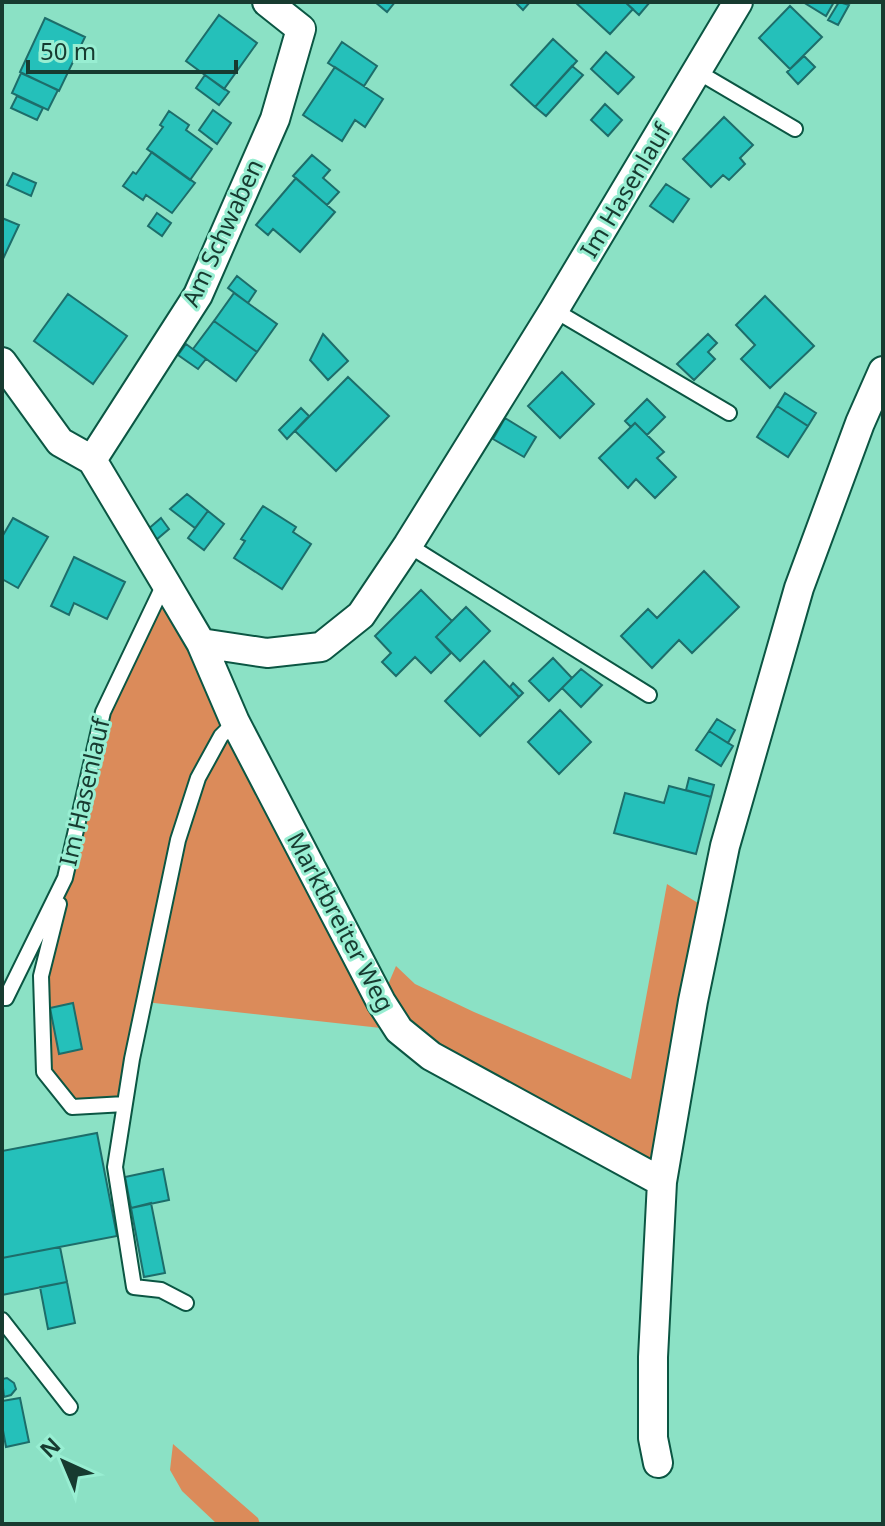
<svg xmlns="http://www.w3.org/2000/svg" width="885" height="1526" font-family="'Noto Sans',sans-serif">
	<rect width="100%" height="100%" fill="#8be1c5"/>
	<!-- green -->
	<path fill="#db8b5a" d="M165,582L381,1001L396,966L415,984L474,1012L631,1079L667,884L711,911L662,1182L399,1030L145,1002L125,1104L72,1107L44,1072L41,976L103,712Z
		M173,1444L258,1518L260,1524H217L182,1491L170,1470Z"/>
	<!-- building -->
	<path fill="#25c0ba" stroke="#1d6d6a" stroke-width="2" d="M375,2H395L387,12Z
		M515,2H530L523,10Z
		M575,2H625L633,9L610,34Z
		M625,2H650L639,15Z
		M803,2H834L826,16Z
		M839,2L849,5L838,25L828,20Z
		M790,6L822,37L790,69L759,38Z
		M219,15L257,43L224,89L186,61Z
		M45,18L85,37L59,91L20,72Z
		M553,39L577,61L535,107L511,85Z
		M342,42L377,66L364,86L328,63Z
		M606,52L634,77L618,94L591,69Z
		M804,56L815,67L798,84L787,72Z
		M572,66L583,75L546,116L535,107Z
		M335,67L383,99L365,127L355,120L342,141L303,115Z
		M21,73L58,90L48,110L12,93Z
		M205,75L229,92L219,105L196,88Z
		M17,96L43,108L37,120L11,108Z
		M605,104L622,120L608,136L591,120Z
		M213,110L231,123L217,144L199,130Z
		M169,111L189,125L186,130L212,149L190,180L147,149L163,127L160,125Z
		M724,117L753,145L740,158L745,164L729,180L723,175L711,187L683,159Z
		M152,152L195,183L172,213L146,195L143,200L123,186L133,172L136,174Z
		M312,155L330,170L323,178L339,192L327,205L293,176Z
		M13,173L36,183L31,196L7,185Z
		M296,178L335,212L300,252L273,229L268,235L256,225Z
		M666,184L689,199L673,222L650,206Z
		M157,213L171,223L162,236L148,226Z
		M2,218L19,225L2,261Z
		M237,276L256,291L248,303L228,288Z
		M234,293L277,324L257,352L214,321Z
		M68,294L127,336L93,384L34,341Z
		M765,296L814,346L770,388L741,359L755,345L736,325Z
		M214,321L257,352L236,381L193,349Z
		M323,334L348,361L328,380L310,360Z
		M708,334L717,343L708,352L715,359L694,380L677,364Z
		M186,344L206,359L198,369L178,355Z
		M562,372L594,404L560,438L528,406Z
		M348,377L389,416L336,471L295,431Z
		M785,393L816,413L808,426L777,406Z
		M647,399L665,417L647,435L635,423L631,427L625,421Z
		M777,406L808,426L788,457L757,437Z
		M301,408L309,416L287,439L279,430Z
		M505,418L536,437L524,457L493,439Z
		M635,423L664,452L657,458L676,477L655,498L636,479L628,488L599,458Z
		M187,494L208,511L195,528L170,509Z
		M263,506L296,527L293,532L311,544L282,589L234,558L245,541L241,539Z
		M208,511L224,524L204,550L188,538Z
		M13,518L48,537L18,588L2,579V537Z
		M161,518L169,529L156,540L147,530Z
		M74,557L125,582L107,619L74,603L69,615L51,606Z
		M704,571L739,607L692,653L679,640L652,668L621,636L648,609L657,618Z
		M421,590L452,621L436,637L451,653L431,673L415,657L396,676L382,662L391,653L375,636Z
		M466,607L490,631L460,661L436,637Z
		M553,658L572,678L549,701L529,681Z
		M484,661L519,697L480,736L445,701Z
		M581,669L602,685L581,707L562,688Z
		M513,683L523,693L519,697L510,687Z
		M560,710L591,742L559,774L528,742Z
		M717,719L735,730L728,743L709,731Z
		M709,731L733,746L721,766L696,750Z
		M689,778L714,785L711,797L686,790Z
		M669,786L711,797L696,854L614,833L625,793L664,803Z
		M73,1003L82,1049L59,1054L50,1008Z
		M97,1133L117,1236L2,1258V1151Z
		M163,1169L169,1200L131,1208L125,1177Z
		M151,1203L165,1273L144,1277L131,1208Z
		M60,1247L67,1282L2,1295V1258Z
		M67,1282L75,1323L48,1329L40,1287Z
		M7,1378L14,1383L16,1389L11,1395L4,1397L2,1379Z
		M20,1398L29,1442L6,1447L2,1425V1401Z"/>
	<g fill="none" stroke-linecap="round" stroke-linejoin="round">
		<!-- lane casing -->
		<g stroke="#0b5643" stroke-width="18">
			<path id="lane" d="M698,72L795,129
				M554,310L729,413
				M408,545L649,695
				M59,904L41,976L44,1072L72,1107L125,1104
				M2,998H6L65,878L103,712L165,582
				M186,1303L161,1290L134,1287L115,1167L132,1059L178,840L198,778L221,736L235,722
				M2,1320L70,1407"/>
		</g>
		<!-- street casing -->
		<g stroke="#0b5643" stroke-width="32">
			<path id="street" d="M2,362L60,442L92,460L165,582L201,643L235,722L381,1002L399,1030L431,1056L662,1182
				M92,460L198,295L275,119L301,29L267,2
				M201,643L267,653L321,647L361,615L408,545L554,310L738,2
				M658,1463L653,1438V1357L662,1182L693,1001L725,846L799,588L860,423L883,371"/>
		</g>
		<!-- lane -->
		<use href="#lane" stroke="#fff" stroke-width="14"/>
		<!-- street -->
		<use href="#street" stroke="#fff" stroke-width="28"/>
	</g>
	<g text-anchor="middle" stroke-width="6" stroke-linejoin="round" paint-order="stroke">
		<!-- street labels -->
		<g font-size="24" fill="#173b30" stroke="#98eed2">
			<text transform="translate(626 191) rotate(-59)" y="8">Im Hasenlauf</text>
			<text transform="translate(223 233) rotate(-65)" y="8">Am Schwaben</text>
			<text transform="translate(85 792) rotate(-77)" y="8">Im Hasenlauf</text>
			<text transform="translate(340 922) rotate(62)" y="8">Marktbreiter Weg</text>
		</g>
	</g>
	<!-- border -->
	<rect width="885" height="1526" fill="none" stroke="#173b30" stroke-width="8"/>
	<!-- north arrow -->
	<g transform="translate(64 1462) rotate(316)" stroke="#98eed2" stroke-width="6" paint-order="stroke">
	<path d="M0-6L14 30L0 20L-14 30Z" fill="#173b30"/>
	<text y="-12" font-size="22" font-weight="bold" text-anchor="middle" fill="#173b30">N</text>
	</g>
	<!-- scale -->
	<path d="M28 60v12h208v-12" fill="none" stroke="#173b30" stroke-width="4"/>
	<text x="40" y="60" font-size="24" fill="#173b30" stroke="#98eed2" stroke-width="6" paint-order="stroke">50 m</text>
</svg>
